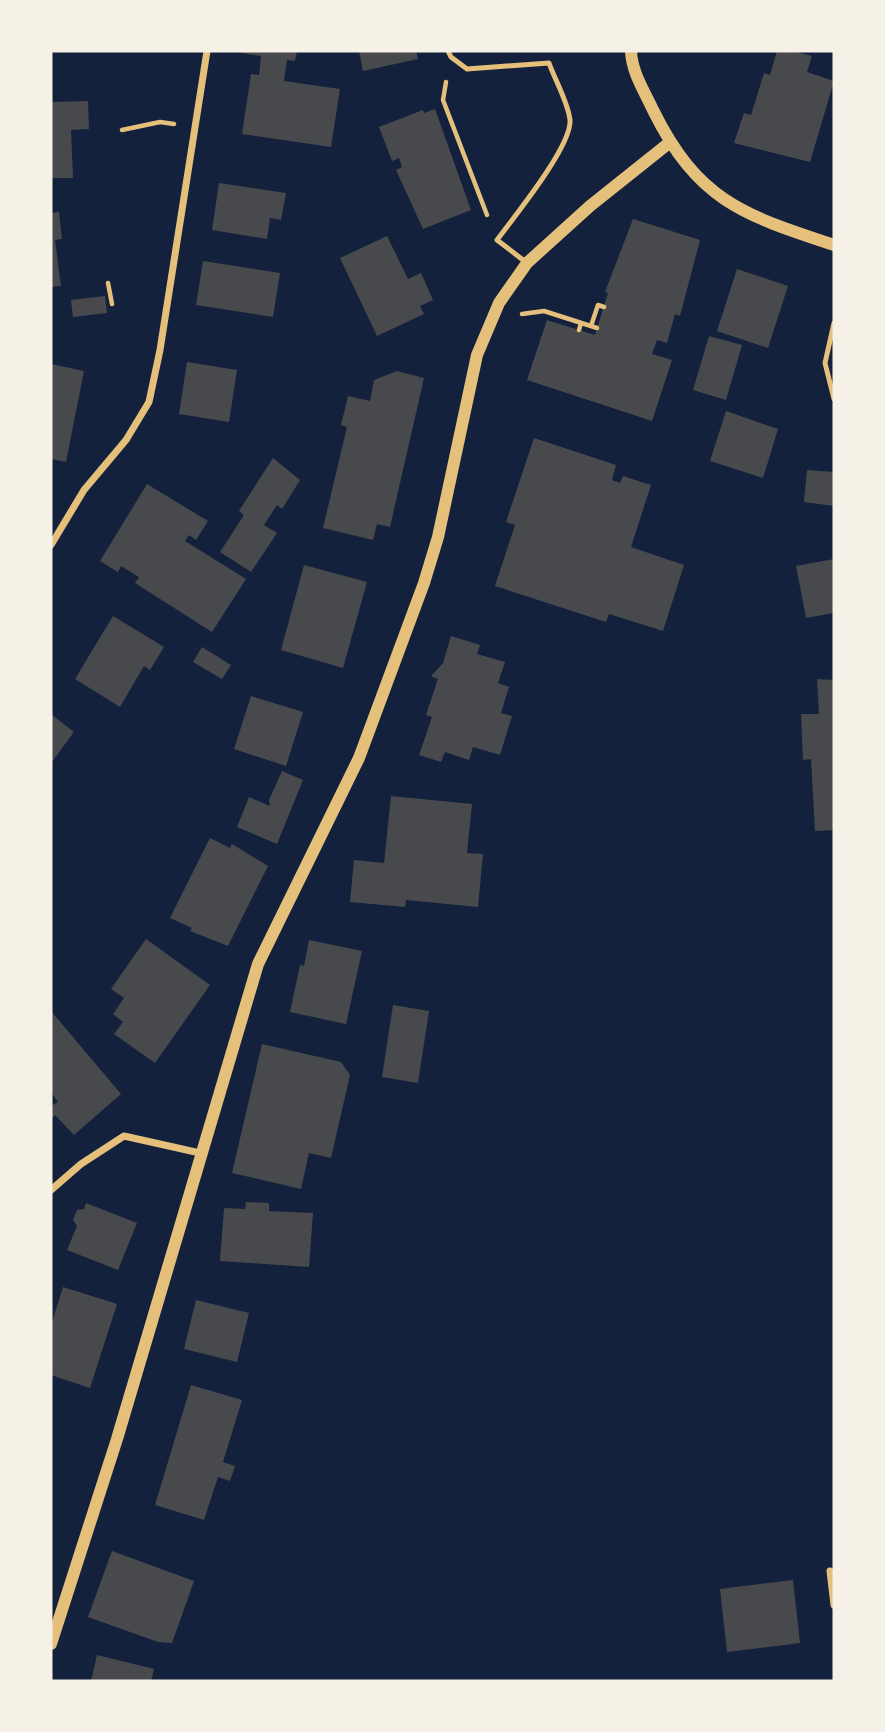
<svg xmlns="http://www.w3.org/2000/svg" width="885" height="1732" font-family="Poppins,sans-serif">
	<rect width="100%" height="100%" fill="#14213d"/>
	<!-- building -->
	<path fill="#48494c" d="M241,51H297L295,61L287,60L284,81L340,89L331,147L242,134L251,74L259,75L261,56L241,53Z
		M359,51H416L418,59L363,71Z
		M777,51H793L812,56L807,72L834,81L810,162L734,143L744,113L751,115L764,73L770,75Z
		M88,101L89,129L71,130L73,178H51V102Z
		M435,109L471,210L423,229L396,170L402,167L399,158L392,161L379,127L423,110L424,113Z
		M219,183L286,193L281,220L270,218L267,239L212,230Z
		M59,212L62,239L55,240L61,286L51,287V213Z
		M633,219L700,240L680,316L675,314L667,343L657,340L652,354L672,360L652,421L527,380L547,320L595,335L608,293L605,292Z
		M387,236L408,279L421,273L433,300L420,306L424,314L377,336L340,258Z
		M203,261L280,273L273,317L196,305Z
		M737,269L788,286L768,348L717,331Z
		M105,296L107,313L73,317L71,300Z
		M709,336L742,345L726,400L693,390Z
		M187,362L237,370L229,422L179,414Z
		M51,364L84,371L66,462L51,459Z
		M397,371L424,378L390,527L377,524L373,540L323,528L347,427L341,425L348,396L370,401L374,380Z
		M726,411L778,429L763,478L710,461Z
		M534,438L616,465L612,480L620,483L623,476L651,485L631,547L684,565L663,631L609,614L606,622L495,586L515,525L506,522Z
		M273,458L300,480L282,509L277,505L264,525L277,533L251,572L220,552L244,515L239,511Z
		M807,470L834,472V506L804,502Z
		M147,484L208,521L196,540L189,535L185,541L246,579L212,632L135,583L139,577L121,566L118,572L100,561Z
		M834,559V613L806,618L796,566Z
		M304,565L367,582L343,668L281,650Z
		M113,616L164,647L150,670L144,666L120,707L75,679Z
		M451,636L480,645L477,654L505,662L498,683L509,687L501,713L512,716L500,755L473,747L469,760L445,752L441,762L419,755L432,717L426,715L438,679L431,676L443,663Z
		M202,647L231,665L222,679L193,662Z
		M817,679L834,680V830L815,831L811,759L803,760L801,714H819Z
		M251,696L303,712L286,766L234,749Z
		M51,714L74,732L51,763Z
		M282,771L303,780L277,844L237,827L249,797L270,806L269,800Z
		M391,796L472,804L467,853L483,854L478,907L406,900L405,907L350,902L354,860L384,863Z
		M210,838L230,848L232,844L268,866L228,946L190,931L192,928L170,918Z
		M146,939L210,985L155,1063L114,1034L123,1022L113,1014L124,998L111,989Z
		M309,940L362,951L346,1024L290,1012L300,965L304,966Z
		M393,1005L429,1011L418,1083L382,1077Z
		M51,1011L121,1094L74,1135L55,1115L51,1120V1106L58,1102L51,1092Z
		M262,1044L341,1062L350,1075L331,1158L309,1153L301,1189L232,1173Z
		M246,1202L269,1203V1211L313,1213L309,1267L220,1261L224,1208L245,1209Z
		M86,1203L137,1223L118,1270L67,1250L77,1226L73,1220L77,1210L84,1209Z
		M63,1287L117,1304L90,1388L51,1375V1325Z
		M196,1300L249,1313L237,1362L184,1349Z
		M191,1385L242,1400L223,1462L235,1466L230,1481L218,1477L204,1520L155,1505Z
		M112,1551L194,1581L172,1643L158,1642L88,1617Z
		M793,1580L800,1643L727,1652L720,1589Z
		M97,1655L154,1669L151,1681H91Z"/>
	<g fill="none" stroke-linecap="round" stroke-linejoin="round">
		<!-- path -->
		<path stroke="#e5c07b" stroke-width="4.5" d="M446,82L443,100L487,215
			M122,130L160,122L174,124
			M108,283L112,304
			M522,314L544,311L597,328
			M591,326L598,305L604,307
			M579,330L581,323"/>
		<!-- service -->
		<path stroke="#e5c07b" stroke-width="5" d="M448,51L451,57L467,69L549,63C555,80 568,102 570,120C572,146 514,217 497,240L527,263
			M834,323L825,363L834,399"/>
		<!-- minor -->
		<path stroke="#e5c07b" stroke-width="7" d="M51,545L84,490L126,440L149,402L160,350L207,51
			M51,1190L81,1164L124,1136L200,1153
			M830,1571L834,1605"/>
		<!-- tertiary -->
		<path stroke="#e5c07b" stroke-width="12" d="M631,51C632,73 644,90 653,110C698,201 743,215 834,245
			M51,1644L117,1439L258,964L359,758L424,583L438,537L477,355L499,303L527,263L590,206L669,143"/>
	</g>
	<!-- border -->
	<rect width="885" height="1732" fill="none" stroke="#f6f1e7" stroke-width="105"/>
</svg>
